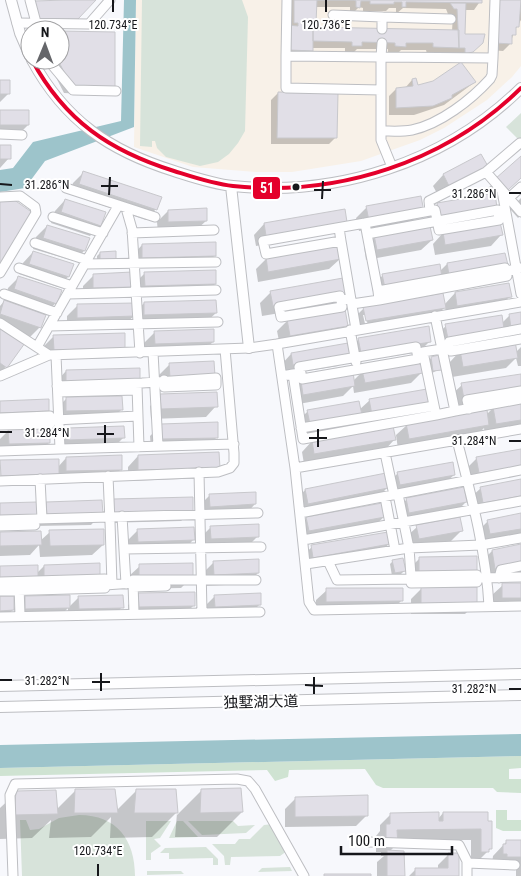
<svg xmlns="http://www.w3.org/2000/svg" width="521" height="876" font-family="'Roboto Condensed','Noto Sans SC',sans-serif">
	<rect width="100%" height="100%" fill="#f7f8fc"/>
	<!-- education -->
	<path fill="#f8f1e8" d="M136,0H521V66L512,77L487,100L444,128L420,140L361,161L292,172H257L193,167L134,147Z"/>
	<!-- green -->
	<path fill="#d7e3da" d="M142,0H242L248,17L245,131L238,143L229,154L218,162L200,166L166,157L157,148L155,141H152V147L140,146Z
		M521,113V142L506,127Z
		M79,815C117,815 135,840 135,876H22L20,820H26L30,830L39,829L59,818Z
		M146,821H171L160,838L154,839L161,846L151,853V860H146Z
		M177,821H183L198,837L169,838Z
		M188,821H233L238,826L255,825L246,833L202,835Z
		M273,824L287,851L280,856L231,857L230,865H225L224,856L212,844H235L239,839H250L264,825Z
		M206,847L218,859V865H213V858L169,859V853H160L165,848Z
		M290,867L292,871L258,872L262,868Z
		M147,871H181L184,874L147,875Z"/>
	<!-- forest -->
	<path fill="#cfe3d2" d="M521,756V768L509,769V779H521V793L497,792L493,788H383L376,785L365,769L289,770L288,777L275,781L267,770L0,776V768Z
		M496,810H507V820H521V831H503L496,828Z"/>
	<!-- water -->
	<path fill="#9dc4cb" d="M124,0H136L134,127L45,161L25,188L0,192V170L13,168L33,142L121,121Z
		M521,734V756L0,768V745Z"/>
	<!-- shadow -->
	<path fill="#0003" fill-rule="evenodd" d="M283,0H481L474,10H465L464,35L482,42L466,57L460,58V53L427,54L426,50H401L398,53H388V49H357L354,52L345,53V48H312L305,57H282V34L288,28ZM315,7H350V14H352L359,7L363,8V11H386L389,8H396V14L403,8L446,9L448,14H453L452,31L309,28L315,23Z
		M492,0H521V20L515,30L510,44L503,51L489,50L490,2Z
		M60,33L106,95L64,93L47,60H60Z
		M412,80L417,87L475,82L444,105L414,115H389V96L396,89L405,88Z
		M0,81L9,93L0,102Z
		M278,93L336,137L329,144H271V100Z
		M0,111L28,125L17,136L0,135Z
		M0,146L9,158L0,168Z
		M481,155L439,197L433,186L443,175Z
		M521,157V177L495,201L496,208L485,219L430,228L432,240L421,250L366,260L364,247L375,237L429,227L427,215L438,205L490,195L486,190Z
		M84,172L156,209L146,220L69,194L73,183Z
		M521,198V215L518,218L510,209Z
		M65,200L100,225L90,236L51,223L55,211Z
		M367,207L422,211L411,222L359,231L356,218Z
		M168,211L206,221L195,231L158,233L157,222Z
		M264,224L335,232L256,246L254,235Z
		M47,226L84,251L74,261L33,249L36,237Z
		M443,233L501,235L491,246L435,255L433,244Z
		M142,245L215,255L204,266L132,268V256Z
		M33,252L68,277L58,287L19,274L23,263Z
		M100,253H114L97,263V256Z
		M504,254L430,289L374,298L372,286L383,275L440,271L447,264Z
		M266,259H340L329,269L258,282L256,269Z
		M145,273L215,284L205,294L134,297V284Z
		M94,275L131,286L120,297L83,298V286Z
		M19,277L56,303L45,313L40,327L23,344L0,374V306L5,300L8,288Z
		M271,292L345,293L334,304L262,316L260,303Z
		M455,293L510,296L500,307L447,316L445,307L434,318L355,331L353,319L364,308L444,305ZM363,315H366L368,327L366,328Z
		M144,303L216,313L205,323L134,326V316L123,326L67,328V316L77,306L134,314Z
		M521,313V335L501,338L500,332L492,340L438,349L435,336L446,326L502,323L510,315Z
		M288,320L347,325L336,336L280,346L277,331Z
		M155,332L213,342L202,352L144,354V343Z
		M54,336L124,347L113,358L43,360V347Z
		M359,339L430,341L419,352L350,363L349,355L338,366L282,375L281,365L291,354L348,350Z
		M521,347V366H518L516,358L506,368L452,377L450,362L460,351L516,352Z
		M431,358L440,369L430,374L428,361Z
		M170,364L203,386L160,388L159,375Z
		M66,371L139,381L56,382Z
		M363,371L422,372L411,383L354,393L353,386L343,396L293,405L291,393L302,382L353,381Z
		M521,375V392L453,409L451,395L462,385Z
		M161,395L216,406L206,417L151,419L150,406Z
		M66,399L122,409L111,420L56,422V409Z
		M370,400L428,404L418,415L362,425L360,415L349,426L299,434L297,422L308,411L359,410Z
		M0,402L48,411L38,421L0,423Z
		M521,403V428L485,434L484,428L477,435L398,449L396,435L407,425L486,415L493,408Z
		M161,425L217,437L206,448L151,449L150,436Z
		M69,429L123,438L113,448L58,450V440Z
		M9,430L49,443L38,453L0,454V439Z
		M394,440L384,451L304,464L302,452L312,441Z
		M521,450V474L469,483L466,469L477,458Z
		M138,456L219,468L208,478L128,481V467Z
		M66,458L121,469L110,480L56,476L47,484L0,486L1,462L58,467Z
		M398,473L454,475L443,485L389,495L388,487L376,499L297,514L295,501L305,490L386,485Z
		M521,480V504L473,513L470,498L481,488Z
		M210,495L255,504L245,515L199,517V506Z
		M407,499L466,502L455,513L399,523L396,510Z
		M114,500L192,511L181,521L104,523L103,512L91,525L36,526L0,504L36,513L47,503L102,513Z
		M521,515V537L479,544L477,532L488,521Z
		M384,517L373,527L299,541L296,529L307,519Z
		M211,527L258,536L247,547L200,549V538Z
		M417,527L461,531L451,541L408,549L406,537Z
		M138,530L193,540L183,551L127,552V541Z
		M50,532L103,545L92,555L40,557L39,545L30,555L0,556V534L40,541Z
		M389,544L378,554L303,568L301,557L312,547Z
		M521,546V572L485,578L482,561L492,551Z
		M476,557L409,582V569L420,558Z
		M393,561L404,571L401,574L392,576L390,564Z
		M214,562L258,573L247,584L204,586L203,573Z
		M44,566L99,576L88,587L34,588V582L26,590H0V567L37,573Z
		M140,566L192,577L181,588L129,589V576Z
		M521,584V608L492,609V595L503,585Z
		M421,589L476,603L465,614H411V599Z
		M327,590L402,600L391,611L316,612V600Z
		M139,594L194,605L183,616L128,617V605Z
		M215,596L260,604L249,615L204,617V607Z
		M0,597L13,610L2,620H0Z
		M25,597L69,607L79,597L122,607L112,618L68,619V608L58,618L15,619L14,608Z
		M76,790L116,811L136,791L177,812L152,837L110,838L111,817L91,837L49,838L51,820L32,838L0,839V808L17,792L56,810Z
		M202,790L242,812L217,837H175L177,813V815Z
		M296,798L367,815L356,826L285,827V809Z
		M443,813H486L491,848L477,862H471V840H396V845L389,852L403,876H377V862L384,856H381V852H376V836L380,831V825L391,814L438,819Z
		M507,841H521V876H516V867L492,864L493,856Z
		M448,855L458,876H409L416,869H438V865Z"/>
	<!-- building -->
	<path fill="#e1dfe7" stroke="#c8c8cc" d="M65,0H96L78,19H39L35,1Z
		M294,0H354H317L316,23L311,24V27H313V51L289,50L288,25L298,26V23H294Z
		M354,0H482V3L406,2V7H402V2H394V4H370V1H361L360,8L356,7V1Z
		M497,0H521L519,27H516V35H512V44L495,43Z
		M450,3H466L465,34H485L483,43L473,52L465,54V48H459L457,9H454Z
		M313,27L459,30V48L433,47V43H406V47L395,46V43L362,42V46H352V42L313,41Z
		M60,31L115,32V88L71,86L58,60H60Z
		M461,62L476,82L452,95V98L433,106L396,108V88L413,86L412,79L416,78L418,85L433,81Z
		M0,80H10V94H0Z
		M278,92L338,93L337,138H277Z
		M0,110H29V125H0Z
		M0,145H11V159H0Z
		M481,154L489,168L450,188L443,174Z
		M521,156V178L507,191L495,179Z
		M83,171L162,197L157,210L79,184Z
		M495,193L497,208L440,218L437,203Z
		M421,196L424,212L369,221L366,206Z
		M0,197H10L33,213L0,266Z
		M65,199L106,212L101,226L61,212Z
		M207,208V221L168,222V210Z
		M345,209L347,222L266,236L264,223Z
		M500,222L503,235L445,245L443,232Z
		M47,225L90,238L85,251L43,238Z
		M430,226L433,240L377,250L374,235Z
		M216,242V256L142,258V244Z
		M339,245L341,259L268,272L266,257Z
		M33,251L74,264L69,277L29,264Z
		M116,251V260L100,261V252Z
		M505,253L508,265L449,275L447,263Z
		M440,264L442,278L385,288L382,274Z
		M216,270V284L145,286L144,272Z
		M132,272V287L93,288V274Z
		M18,276L62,290L57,304L14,289Z
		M343,278L346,293L273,306L270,291Z
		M509,283L512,297L457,306L455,292Z
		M443,293L446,308L366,321L363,307Z
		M4,300L46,315L41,328L0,314Z
		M216,300L217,313L144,315V302Z
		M135,303V316L77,318V304Z
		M345,309L348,326L290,336L287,319Z
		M521,312V327L511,328L509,314Z
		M502,315L504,329L448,339L445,324Z
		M429,326L431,342L361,353L358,338Z
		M0,327L25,343L7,368L0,363Z
		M214,329V342L155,344L154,331Z
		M125,333V348L54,350L53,335Z
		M515,341L518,358L463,367L460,350Z
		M348,343L350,356L293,365L291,353Z
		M439,355L442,370L433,371L431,357Z
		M421,360L423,373L365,383L362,370Z
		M214,361L215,376L170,378L169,363Z
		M140,368V381L66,383V370Z
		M353,372L355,386L303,395L301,381Z
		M521,374V389L464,399L461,383Z
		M427,389L430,405L372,415L369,399Z
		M217,392L218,407L161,409L160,394Z
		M122,396L123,410L66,411V397Z
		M49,399V411L0,413V401Z
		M359,401L362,415L310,424L307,410Z
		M521,402V420L496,424L493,407Z
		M487,410L489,425L409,439L406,423Z
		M218,422V438L161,439V424Z
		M124,426L125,438L68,440V428Z
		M393,426L396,440L314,454L312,440Z
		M50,428V443L9,444L8,429Z
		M521,449V466L479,473L476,457Z
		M219,452L220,468L138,470V455Z
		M122,455V470L66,471V457Z
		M59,459V474L1,476L0,460Z
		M453,462L455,475L400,485L397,472Z
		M386,473L388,488L308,504L305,489Z
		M521,479V496L483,503L480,487Z
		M464,487L467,502L409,513L406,498Z
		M256,492V504L210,507L209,494Z
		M193,497V511L114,513L113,499Z
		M102,500L103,514L47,516L46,502Z
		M37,502L38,517L0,518V503Z
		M382,503L385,517L309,531L306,517Z
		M521,513V529L490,534L487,520Z
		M460,517L463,531L419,539L416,525Z
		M259,524V537L211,539L210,526Z
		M194,527L195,540L138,542L137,529Z
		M104,529V545L50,546L49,530Z
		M41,531L42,545L0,546V532Z
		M388,532L390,544L313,558L311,545Z
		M521,544V564L495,569L492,550Z
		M477,556V571L419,572V557Z
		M403,558L406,571L395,573L392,560Z
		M259,559V573L214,575L213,561Z
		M100,563V577L44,578V565Z
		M193,563V578L139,579V564Z
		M38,565V579L0,580V566Z
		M502,583H521V598H502Z
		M421,587H477V603L421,604Z
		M326,588H403V601L326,602Z
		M195,592V606L139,607L138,593Z
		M261,593V605L215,607L214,595Z
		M70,595V608L25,609V596Z
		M123,595L124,608L79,609L78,596Z
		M0,596H14V610L0,611Z
		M241,788L243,812L200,813L201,789Z
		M75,789H115L118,813H74Z
		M136,789H176L178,813H134Z
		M56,790L58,814L14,815L16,791Z
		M368,795V816L295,817V797Z
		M439,812V821H443V812H488V821H492V849H489V852H481V829L397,830L398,845L386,842V824H390V813Z
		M506,840H521V857H507V854H503V844H506Z
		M387,850L404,851L405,876H387Z
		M448,853H459V876H415V868H448Z
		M324,874H371V876H324Z"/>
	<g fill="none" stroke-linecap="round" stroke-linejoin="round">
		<!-- minor casing -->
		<g stroke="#bdbec2" stroke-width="11">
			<path id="minor" d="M30,0L38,30
				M287,0L286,56L381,57L382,43
				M333,15L382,17V29
				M382,17L451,19
				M17,23L89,24L110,0
				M286,56V88L381,90
				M48,60L73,90L116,91
				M381,131C391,131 402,132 412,130C440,124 471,100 490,79L492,75L493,58
				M0,134L22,135
				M392,167L381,140V57L493,58L495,0
				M486,172L521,212
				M66,188L155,217
				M502,191L521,294
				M0,197L20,196L35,207L36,213L0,273
				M509,198L521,187
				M126,208L132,229L140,353
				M430,211L429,201L486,172L520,143
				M53,217L103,233
				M437,220L435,210L365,223L367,234L498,210L499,220L439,230L437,220
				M339,228L341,241L266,254L263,241L365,223
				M132,233L214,230
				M367,234L378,291
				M341,241L356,329
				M35,243L87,260
				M85,264L216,262
				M19,268L72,286
				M506,271L507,276L379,300L378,291L505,268L506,271L521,268
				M4,294L57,313
				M68,294L216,290
				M341,300L342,307L281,317L279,307L340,296L341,300L351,299
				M352,304L379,300
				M0,323L49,355L0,376
				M49,326L218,322
				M350,330L356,362
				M277,344L521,302
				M37,347L118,206
				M450,348L451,351L521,339
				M153,352L158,446
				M49,355L249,348L277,344L295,468L521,429
				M293,374L301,373L299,367L416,347L418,359L302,379L301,373
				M282,376L293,374L303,439L436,415L423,352L442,349L435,316
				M57,386L142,383L216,378V385L164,387V380
				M137,386L139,447
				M58,392L137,390
				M469,409L467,400L521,391
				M455,411L521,399
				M436,415L455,411L442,349L450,348L449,342L521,329
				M0,418L50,416V424L0,425
				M55,420L138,416
				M301,428L434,406
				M457,440C471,495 486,550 489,606
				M60,449L234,444
				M0,451L60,449L56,355
				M385,453L394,495
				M295,468L309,602L314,610L521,606
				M199,472L202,612
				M108,476L110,522
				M40,479L42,519
				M0,481L218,472L230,468L234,463V453L225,349
				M398,494L409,548L411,576
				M385,497L395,550
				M300,513L521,470
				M122,516L126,584
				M0,520L258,513
				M110,522L112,584
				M0,526L35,525
				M303,540L521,501
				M124,549L261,547
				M328,561L337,580L411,579V583L477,582L476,578L521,577
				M306,564L409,548L481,545L521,538
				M499,578L501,570L521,566
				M411,579V576L477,575L476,578
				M0,582L105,579V585L133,583V580H256
				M133,583L134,613
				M19,585L20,616
				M133,587L166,586
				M0,591L105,588V585
				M0,617L260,612
				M369,842L459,845L467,861V876
				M467,863L515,865
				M13,876L10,795L15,784L237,779L248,781L255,789L304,876"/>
		</g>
		<!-- major casing -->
		<g stroke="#bdbec2" stroke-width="12">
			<path id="major" d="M11,0L20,33L30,56
				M32,60C65,121 110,151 174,171C193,177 213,184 233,186C338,197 446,162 521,88
				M231,186L249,348
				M0,686L521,674
				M0,707L521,695"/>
		</g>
		<!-- minor -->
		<use href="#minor" stroke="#fefeff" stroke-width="9"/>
		<!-- major -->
		<use href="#major" stroke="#fefeff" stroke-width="10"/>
		<!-- bus-1 casing -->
		<g stroke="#fff" stroke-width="8">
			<path id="bus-1" d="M32,60C65,121 110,151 174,171C193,177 213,184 233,186C338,197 446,162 521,88"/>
		</g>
		<!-- bus-1 -->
		<use href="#bus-1" stroke="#e4002b" stroke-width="4"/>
	</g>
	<!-- ticks -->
	<path fill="none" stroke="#16171b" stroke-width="2" d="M113,12V0M326,12V0M0,184L12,185M101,186H118M314,190H331M509,193H521M109,195L110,177M322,199L323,181M0,432H12M97,434H114M309,438H327M509,441H521M105,443V425M318,447V429M0,680H12M92,682H110M305,685L323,686M509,689H521M101,691V673M314,694V677M98,876V864"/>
	<!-- markers -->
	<circle fill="#16171b" stroke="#fff" stroke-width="2" cx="296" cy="187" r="4.5"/>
	<g text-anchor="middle" stroke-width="4" stroke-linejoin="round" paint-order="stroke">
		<!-- street labels -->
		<g font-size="15" fill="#16171b" stroke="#fff">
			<text transform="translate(261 702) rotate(-1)" y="5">独墅湖大道</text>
		</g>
	</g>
	<g font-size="12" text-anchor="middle" fill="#16171b" stroke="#fff" stroke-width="4" stroke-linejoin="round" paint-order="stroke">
		<text x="113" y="29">120.734°E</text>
		<text x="326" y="29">120.736°E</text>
		<text x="47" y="189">31.286°N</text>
		<text x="474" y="198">31.286°N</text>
		<text x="47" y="437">31.284°N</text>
		<text x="474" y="445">31.284°N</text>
		<text x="47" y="685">31.282°N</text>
		<text x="474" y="693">31.282°N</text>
		<text x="98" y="855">120.734°E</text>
	</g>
	<rect stroke="#fff" stroke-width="2" x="252" y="176" width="29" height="24" rx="5" fill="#e4002b"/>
	<g font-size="14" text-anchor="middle" font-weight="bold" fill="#fff">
		<text x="267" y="193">51</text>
	</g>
	<!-- north arrow -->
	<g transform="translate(45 45) rotate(1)"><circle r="24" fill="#ffffff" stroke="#a2a2a4"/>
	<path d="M0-4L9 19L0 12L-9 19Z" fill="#65666a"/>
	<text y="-8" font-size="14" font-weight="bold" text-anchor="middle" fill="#16171b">N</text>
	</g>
	<!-- scale -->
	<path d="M341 846v8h111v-8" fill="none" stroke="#16171b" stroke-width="2.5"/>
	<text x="348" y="846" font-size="15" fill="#16171b" stroke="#ffffff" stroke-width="4" paint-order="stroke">100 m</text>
</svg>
